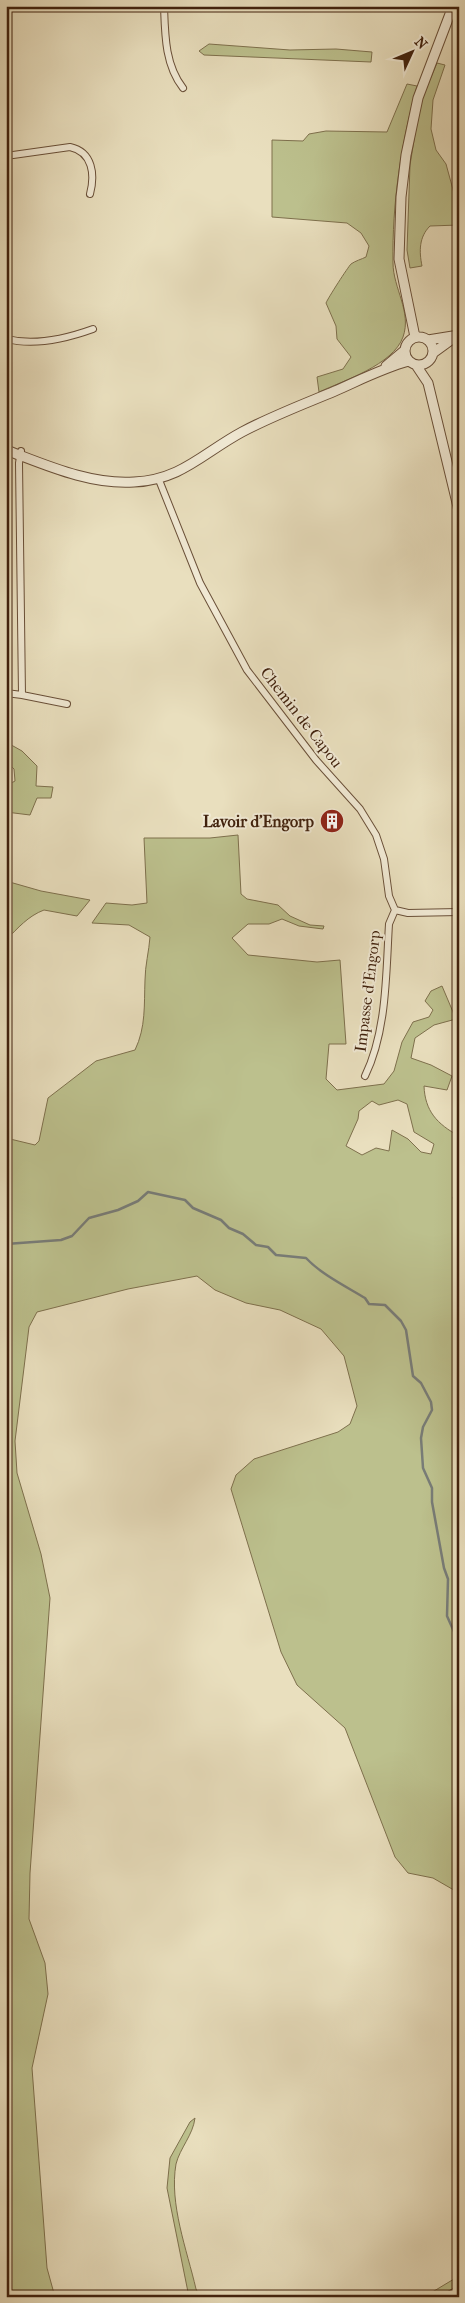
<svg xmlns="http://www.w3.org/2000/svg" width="465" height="2303" font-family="'IM FELL French Canon',serif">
	<rect width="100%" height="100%" fill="#e9dfbe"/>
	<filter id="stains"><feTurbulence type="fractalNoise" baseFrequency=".004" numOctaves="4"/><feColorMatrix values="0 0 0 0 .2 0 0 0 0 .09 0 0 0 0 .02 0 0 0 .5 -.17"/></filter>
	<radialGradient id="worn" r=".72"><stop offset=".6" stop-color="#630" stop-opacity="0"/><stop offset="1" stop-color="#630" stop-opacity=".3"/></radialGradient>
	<!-- green -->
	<path fill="#bcc08d" stroke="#7e704d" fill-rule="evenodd" d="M209,44L290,50L336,49L372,52L371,62L204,55L199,51Z
		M437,63L445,65L433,100L431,129L436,150L446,164L455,197L459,202V225L430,226C419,237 419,251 422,266L410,268L407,250L410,165L420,103Z
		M407,84L417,86C401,144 392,203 393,263C393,288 412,312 403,337C393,365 343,381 319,392L317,377L343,369L351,357L337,339L336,326L326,303C328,298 348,267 351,264C355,261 362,259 366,257L369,246L361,233L347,223L272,217V140L303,141L309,134L326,131L387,132Z
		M6,742L22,751L37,766L36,786L53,787L51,798H37L30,815L6,812V786L15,781L14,769L6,761Z
		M238,835L241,894L247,899L278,905L290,916L310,925L324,926L323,929L299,926L282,919L269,924H248L232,938L248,955L317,962L340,960L346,1044H329L326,1079L337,1090L384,1084L394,1071L402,1042L413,1022L429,1017L433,1010L425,1001L431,991L442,986L456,1019L434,1025L415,1038L411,1058L431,1065L452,1076L447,1090L424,1086C425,1111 437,1124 459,1136V1190L453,1197L459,1236V1369L455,1370C454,1389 457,1408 455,1427L459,1432V1893L433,1878L408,1873L395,1857L345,1728L297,1685L281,1652L231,1489L236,1475L254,1459L338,1432L350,1424L357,1406L344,1356L321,1329L280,1310L246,1303L215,1290L197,1276L128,1289L37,1312L29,1327L15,1441L17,1473L41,1554L50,1598L30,1873L29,1919L45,1963L48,1994L32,2068L47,2268L55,2297H6V1138L35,1145L39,1141L48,1098L96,1061L135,1050C146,1027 144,1005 145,980C145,966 149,951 150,937L129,925L92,923L106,903L132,905L147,903L144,838H210ZM398,1100L407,1104L414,1132L434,1144L431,1154L421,1152L408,1139L392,1130L389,1151L376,1148L362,1155L346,1146L358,1119L359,1111L372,1101L379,1105Z
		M6,881L41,891L90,900L77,916L44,910C28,916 18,928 6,940Z
		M195,2118C193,2135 180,2148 176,2164C169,2204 187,2250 196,2289L200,2297H189L167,2188L170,2158L190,2122Z
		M459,2276V2285L439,2297H424Z"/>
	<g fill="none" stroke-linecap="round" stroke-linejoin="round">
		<!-- stream -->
		<path stroke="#787c77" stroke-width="2.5" d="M6,1244L61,1240L72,1236L89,1218L118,1210L138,1201L148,1192L185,1200L193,1208L221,1220L229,1228L243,1234L256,1245L268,1247L276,1255L306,1258C321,1274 345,1286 365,1298L369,1304L385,1305L401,1321L406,1330L413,1376L421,1383L431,1402L432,1410L423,1427L421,1438L423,1468L432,1488V1502L444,1568L448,1579L447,1616L459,1643"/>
		<!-- minor casing -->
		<g stroke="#6a5039" stroke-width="8">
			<path id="minor" d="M164,6C165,35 165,65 183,88
				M6,156L70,147C93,152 95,175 90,194
				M6,305V342
				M7,339C34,346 68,338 93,329
				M159,480L200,583L247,670L316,760L360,809L376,835L384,859L389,896L395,910L408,913L459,912
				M6,693L22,695L19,463L21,451
				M22,695L67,704
				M365,1076C387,1031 386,973 389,924L395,910"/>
		</g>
		<!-- tertiary casing -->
		<g stroke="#6a5039" stroke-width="11">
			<path id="tertiary" d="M405 351a14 14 0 1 1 28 0a14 14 0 1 1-28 0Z
				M415,337L399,259L401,197L406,155L418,98L453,6
				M428,340L459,335
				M433,353L455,337
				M416,365L428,383L459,511
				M386,366L405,350
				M6,450C46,465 90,485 134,482C181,480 203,453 242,432C272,416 304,404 335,391C360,380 383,368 409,361
				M448,2297L459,2291"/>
		</g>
		<!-- minor -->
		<use href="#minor" stroke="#f1ead5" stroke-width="6"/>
		<!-- tertiary -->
		<use href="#tertiary" stroke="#f1ead5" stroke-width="9"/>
	</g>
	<!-- icons -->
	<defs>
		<g id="building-disc" transform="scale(1.25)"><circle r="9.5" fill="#8f2418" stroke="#f1ead5"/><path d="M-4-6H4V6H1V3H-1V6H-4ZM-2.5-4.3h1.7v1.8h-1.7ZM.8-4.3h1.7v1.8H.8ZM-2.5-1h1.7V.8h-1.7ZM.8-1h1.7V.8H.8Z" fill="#fff"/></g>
	</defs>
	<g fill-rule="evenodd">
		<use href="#building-disc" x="332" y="821"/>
	</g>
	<g text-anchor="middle" stroke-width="4" stroke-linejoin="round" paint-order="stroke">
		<!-- street labels -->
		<g font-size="16" fill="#40210d" stroke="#f1ead5">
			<text transform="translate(302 717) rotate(52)" y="6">Chemin de Capou</text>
			<text transform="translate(367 991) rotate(-83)" y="6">Impasse d'Engorp</text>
		</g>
		<!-- poi labels -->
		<g font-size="16" font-weight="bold" fill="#40210d" stroke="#f1ead5" text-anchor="end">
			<text x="314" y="827">Lavoir d'Engorp</text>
		</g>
	</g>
	<!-- margin -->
	<rect width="465" height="2303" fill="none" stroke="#e9dfbe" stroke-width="25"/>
	<rect x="8" y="8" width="450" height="2288" fill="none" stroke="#40210d" stroke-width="2.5"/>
	<rect x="12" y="12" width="440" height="2278" fill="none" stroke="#40210d"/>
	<!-- north arrow -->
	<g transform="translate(412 52) rotate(46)" stroke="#f1ead5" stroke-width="4" paint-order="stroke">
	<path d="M0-4L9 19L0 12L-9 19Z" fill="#40210d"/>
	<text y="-8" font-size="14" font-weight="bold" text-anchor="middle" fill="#40210d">N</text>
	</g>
	<rect width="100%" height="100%" filter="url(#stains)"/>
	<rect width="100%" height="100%" fill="url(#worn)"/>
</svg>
